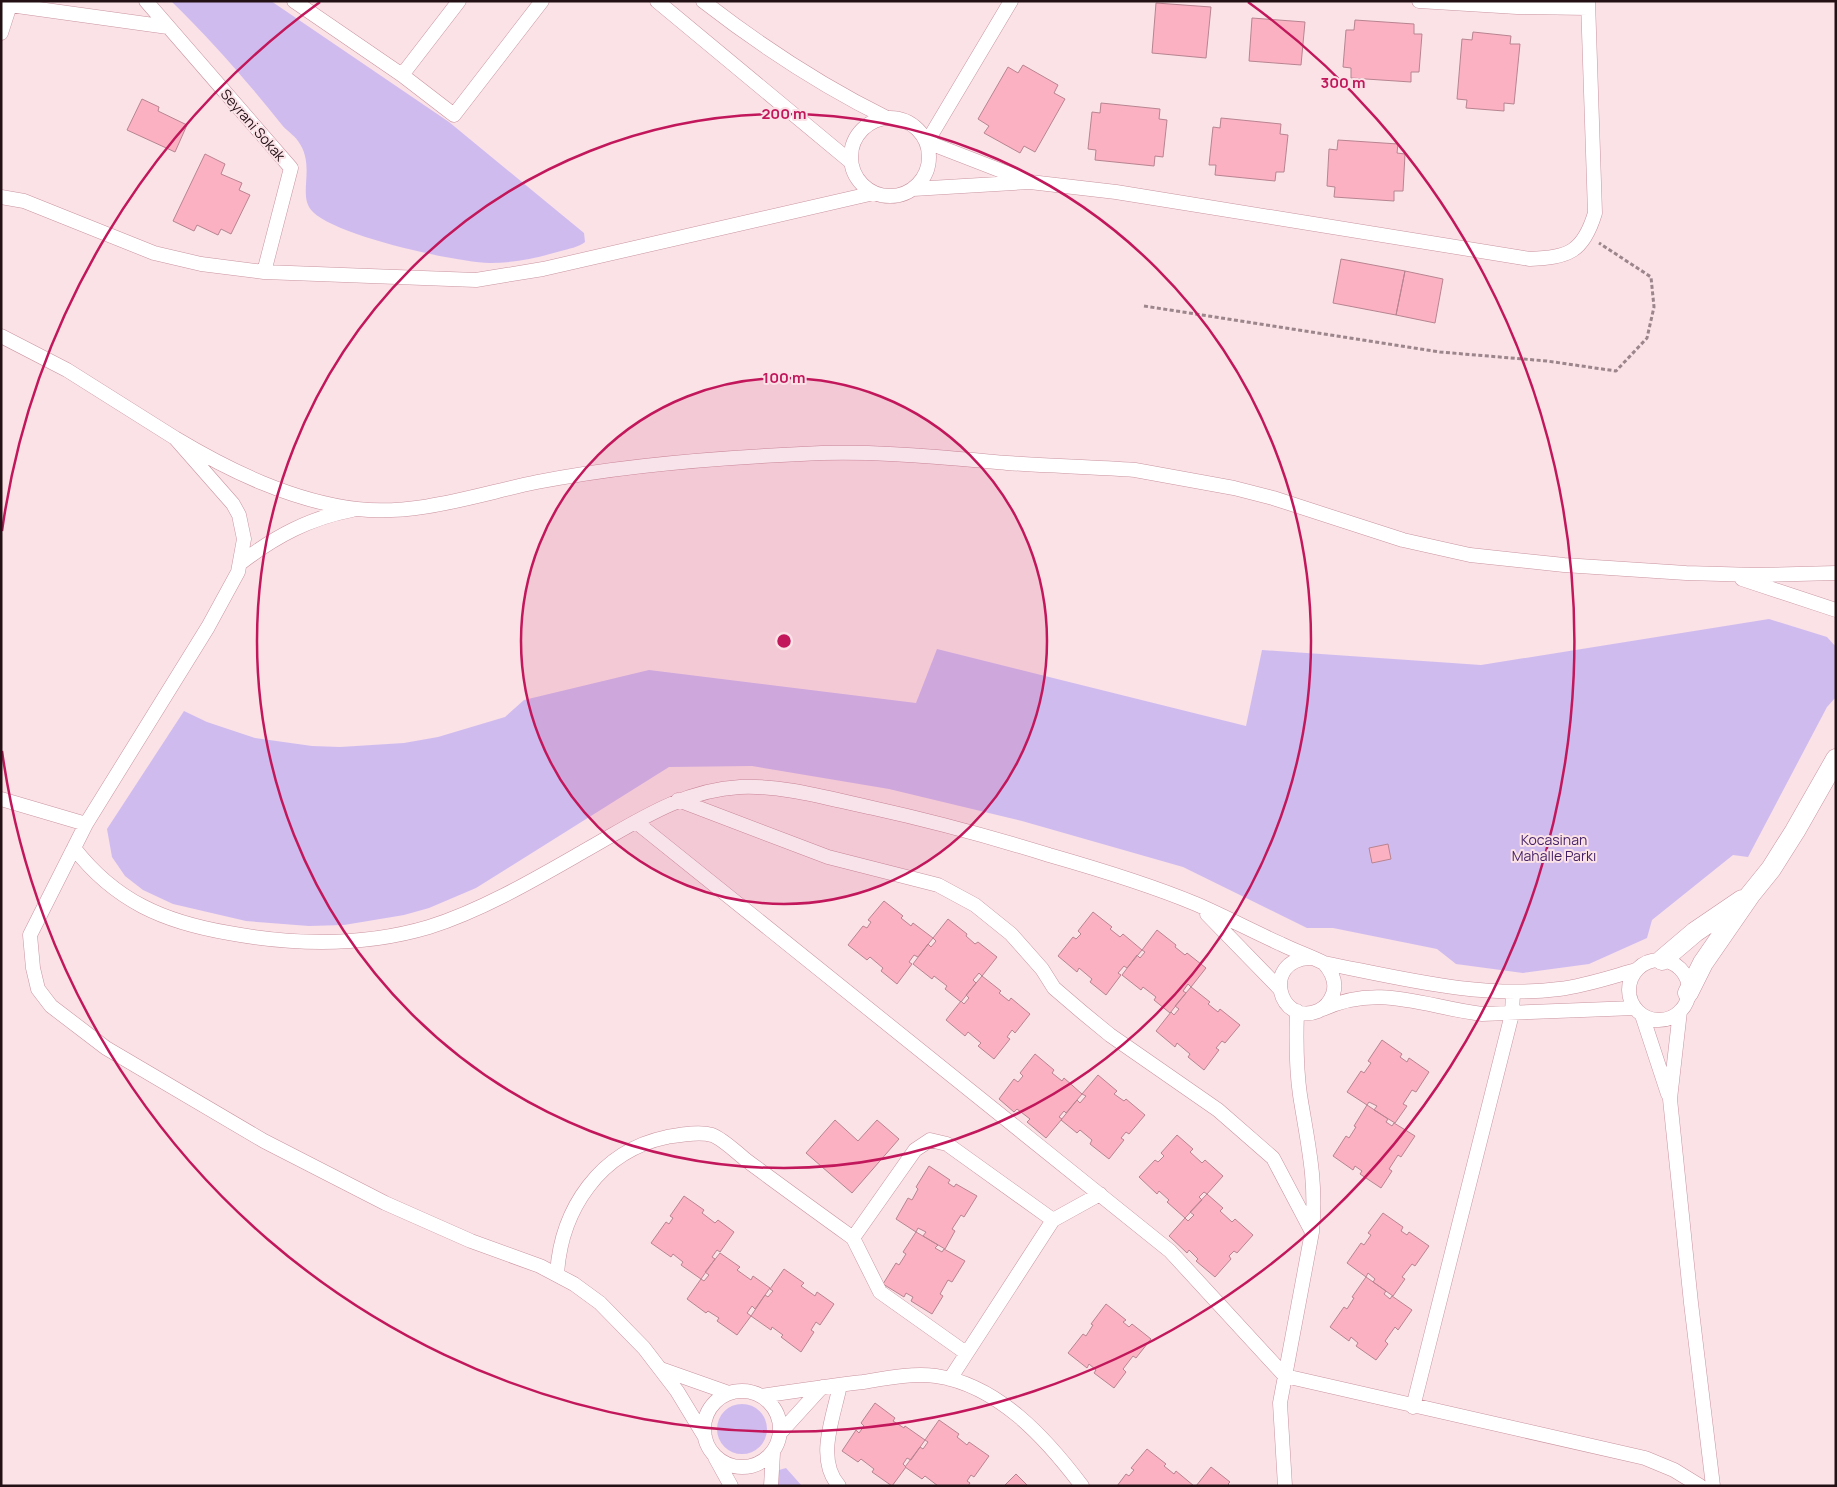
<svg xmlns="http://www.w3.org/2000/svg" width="1837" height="1487" font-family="Manrope,sans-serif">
	<rect width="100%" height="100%" fill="#fae2e7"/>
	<!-- green -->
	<path fill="#d0bbef" d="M171,1H271L449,122L584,233L585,242C579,247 568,249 561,251C537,258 514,263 490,263C454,262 337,236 313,212C296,196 317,167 298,141C294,135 287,131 282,125C247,81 211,40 171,1Z
		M1769,619L1827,637L1836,647V697L1827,707L1748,857L1733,855L1652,920L1647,938L1589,964L1523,973L1456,964L1437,949L1333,928H1307L1183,867L1022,821L889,789L752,766L669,767L476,888L429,908L404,915L344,925L309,926L246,921L173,904L143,890L125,876L112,857L107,829L184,711L207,722L255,738L312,746L340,747L404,743L438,737L505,717L524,700L649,670L916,703L937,649L1246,726L1262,650L1481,665Z
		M717 1429a25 25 0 1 1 50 0a25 25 0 1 1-50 0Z
		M786,1468L802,1486H768L769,1473Z"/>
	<!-- building -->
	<path fill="#fcb1c3" stroke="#b88490" d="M1156,3L1211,7L1206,58L1152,53Z
		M1252,18L1305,22L1301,65L1249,61Z
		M1355,20L1414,24V34H1422L1419,72H1411V82L1351,78V68L1343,67L1346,30H1354Z
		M1473,32L1511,36L1510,44H1520L1514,104L1504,103V111L1466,108L1467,100L1457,99L1462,39L1472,40Z
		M1023,65L1058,85L1054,93L1065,99L1035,152L1024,146L1020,153L984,133L989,126L978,119L1008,67L1018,73Z
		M142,99L159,107L158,111L187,125L175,152L127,130Z
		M1101,103L1160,109L1159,119L1167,120L1163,157L1155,156L1154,166L1095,160L1096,150L1088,149L1092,112L1100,113Z
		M1221,118L1281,124L1280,134L1288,135L1284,172H1276L1275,181L1215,175L1216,165H1209L1213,127L1220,128Z
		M1338,140L1398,144L1397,153L1405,154L1403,191H1394V201L1334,197L1335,187L1327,186L1329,149L1337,150Z
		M205,154L225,164L221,174L242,183L239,190L250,195L231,234L221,229L218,235L197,225L194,231L173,221Z
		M1341,259L1405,271L1396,315L1333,303Z
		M1405,271L1443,279L1435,323L1396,315Z
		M1388,844L1391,859L1372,863L1369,848Z
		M884,901L903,916L901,918L911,926L913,923L933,938L918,957L914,955L909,962L912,964L897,984L881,971L883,968L870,957L867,960L848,945L863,926L867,928L871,922L868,920Z
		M1093,912L1112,927L1110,929L1120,937L1123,934L1142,950L1127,968L1124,966L1118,973L1121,975L1106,995L1090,982L1092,979L1079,968L1077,972L1058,956L1073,937L1076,939L1081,934L1078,931Z
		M948,919L967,934L966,936L975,944L978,942L997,957L982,976L979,973L973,980L976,983L961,1002L945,989L947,986L934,976L932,979L913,964L928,944L931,947L936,941L933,938Z
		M1157,930L1176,945L1175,947L1185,955L1187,953L1206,968L1191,987L1188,984L1183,991L1186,993L1170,1013L1154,1000L1156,997L1143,987L1141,990L1122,975L1137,955L1140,958L1145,952L1142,950Z
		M982,976L1001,991L999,993L1009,1001L1011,998L1030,1014L1015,1033L1012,1030L1007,1037L1010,1039L994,1059L978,1046L981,1043L968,1032L965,1036L946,1020L961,1001L964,1004L969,998L966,995Z
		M1191,987L1210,1002L1208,1004L1218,1012L1220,1009L1240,1025L1225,1043L1222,1041L1216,1048L1219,1050L1204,1070L1188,1057L1190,1054L1177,1043L1175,1047L1156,1031L1171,1012L1174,1015L1179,1009L1175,1006Z
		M1382,1040L1402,1054L1400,1057L1407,1062L1409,1058L1429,1072L1416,1092L1412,1090L1403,1104L1407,1106L1395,1123L1374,1110L1377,1106L1369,1102L1367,1105L1347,1092L1361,1071L1364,1073L1371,1063L1368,1061Z
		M1035,1054L1054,1070L1052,1073L1062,1081L1064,1078L1082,1094L1066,1113L1064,1111L1059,1117L1062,1119L1046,1138L1027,1122L1030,1119L1017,1109L1014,1112L999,1099L1014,1079L1018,1082L1023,1076L1020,1073Z
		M1098,1075L1117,1091L1114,1094L1124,1101L1126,1099L1145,1115L1129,1134L1126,1132L1121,1138L1124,1140L1109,1159L1090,1144L1092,1140L1080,1130L1077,1133L1061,1120L1077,1100L1080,1103L1086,1096L1082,1094Z
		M1367,1105L1388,1119L1386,1122L1392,1126L1394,1123L1415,1136L1401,1157L1398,1155L1389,1169L1392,1171L1381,1188L1360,1174L1362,1171L1355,1166L1353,1170L1333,1156L1346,1136L1349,1138L1356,1127L1354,1126Z
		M835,1120L858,1141L877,1120L899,1139L852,1193L806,1153Z
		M1177,1135L1193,1149L1190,1152L1202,1163L1205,1160L1223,1176L1207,1194L1204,1192L1199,1197L1202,1200L1185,1218L1167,1202L1169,1200L1159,1191L1157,1194L1139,1177L1155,1160L1158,1162L1164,1156L1161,1153Z
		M929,1166L950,1180L948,1183L954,1187L956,1184L977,1196L964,1217L961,1215L952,1229L955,1231L945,1249L923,1236L926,1232L918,1228L916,1232L896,1219L908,1198L912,1200L918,1189L916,1187Z
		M1207,1194L1223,1208L1220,1211L1232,1222L1235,1219L1253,1235L1237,1253L1234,1251L1229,1256L1231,1259L1215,1277L1196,1261L1198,1259L1189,1250L1187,1253L1169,1236L1185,1218L1188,1221L1194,1215L1190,1212Z
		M684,1196L704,1210L702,1213L715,1223L718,1220L734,1232L720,1252L717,1250L712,1257L715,1259L701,1279L681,1265L683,1262L673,1254L671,1257L651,1243L666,1222L669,1224L673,1218L670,1216Z
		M1383,1213L1403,1227L1401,1231L1407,1235L1409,1232L1429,1246L1415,1266L1412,1264L1402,1277L1405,1279L1393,1296L1373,1282L1375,1279L1368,1273L1366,1277L1347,1263L1361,1243L1364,1245L1371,1235L1368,1233Z
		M916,1232L938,1245L935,1248L942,1252L944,1249L965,1261L952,1282L948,1280L940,1294L943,1296L932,1314L911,1301L913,1297L906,1293L904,1297L883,1284L896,1263L899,1265L906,1254L903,1252Z
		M720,1253L740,1267L737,1270L751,1280L753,1276L770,1288L755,1309L752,1306L747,1313L751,1316L737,1335L717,1321L719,1318L708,1311L706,1313L687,1299L701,1279L704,1281L709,1275L705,1272Z
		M784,1269L804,1283L801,1286L815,1296L817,1292L834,1304L820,1325L816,1322L811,1330L814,1332L801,1352L781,1337L783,1335L772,1327L771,1330L751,1316L765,1295L768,1297L773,1291L770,1289Z
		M1366,1277L1386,1291L1384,1294L1390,1299L1392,1296L1412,1310L1398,1330L1395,1327L1385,1341L1388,1344L1376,1360L1356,1346L1358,1343L1351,1337L1349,1341L1330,1327L1344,1307L1347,1309L1354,1298L1352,1297Z
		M1106,1304L1126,1320L1123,1322L1129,1327L1132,1324L1151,1339L1136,1358L1133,1356L1123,1369L1126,1372L1114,1388L1094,1373L1096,1370L1089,1364L1087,1368L1068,1353L1083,1334L1086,1336L1093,1325L1091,1324Z
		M875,1403L895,1418L893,1421L904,1428L905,1426L925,1440L911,1460L907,1458L903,1464L906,1467L892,1486L872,1472L874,1469L861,1459L858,1462L842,1451L856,1430L859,1433L864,1426L861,1423Z
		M939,1420L959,1434L957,1437L967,1445L969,1442L989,1456L974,1477L971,1475L967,1481L970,1483L968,1486H938L925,1476L922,1479L905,1467L920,1447L923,1449L928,1442L925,1440Z
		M1147,1449L1166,1464L1164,1466L1174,1474L1176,1471L1194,1486H1117L1126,1474L1129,1476L1134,1470L1131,1468Z
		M1211,1467L1230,1482L1228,1484L1230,1486H1196Z
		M1016,1474L1028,1486H1004Z"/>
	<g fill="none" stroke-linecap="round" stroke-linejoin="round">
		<!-- street casing -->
		<g stroke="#ca94a0" stroke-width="15">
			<path id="street" d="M2,1L10,5L168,27
				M146,1L291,168L264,272
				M294,1L402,75L454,115L542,1
				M657,1L851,162
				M703,1C761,46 822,86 887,118
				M1011,1L927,142L1025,180
				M1419,1L1517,7L1588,8
				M1,33L10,5
				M402,75L459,1
				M851 157a39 39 0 1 1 78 0a39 39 0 1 1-78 0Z
				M913,189L1030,182L1116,192L1530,259C1568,257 1583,253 1595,213L1588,1
				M1,197L24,201L154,253L201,264L264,272L476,280L543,269L874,193
				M1,336L67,370L175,438L233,504L239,515L244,539L238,572L208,627L86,824L30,935L33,968L38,989L51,1006L106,1048L264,1141L385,1203L471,1241L540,1266L574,1284L600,1303L644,1348L677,1391L705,1437
				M175,438C230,471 292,501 357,509C417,516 479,494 537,482C623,465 713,458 801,454C870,450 938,457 1007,463C1049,466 1092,467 1135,470L1234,488L1273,498L1403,540L1470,555L1564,565L1686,573L1756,575L1836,573
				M242,562C276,536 310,518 352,510
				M1742,579L1836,610
				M1,799L86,824
				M678,800L828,857L938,885L975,905L1011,934L1042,969L1054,988L1082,1012L1110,1035L1218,1110L1273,1158L1312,1232
				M636,822L1170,1251L1285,1376L1645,1458L1674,1470L1700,1486
				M74,848C115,901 164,922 229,933C294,945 365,946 429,927C483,910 537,878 586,850C636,822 682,790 740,787C784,785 830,799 873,808C932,821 991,837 1049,855C1098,869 1148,884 1196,904C1224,916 1252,931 1281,944C1295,951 1310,956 1324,963C1332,972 1337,982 1333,994C1330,1002 1325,1008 1318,1011C1279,1027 1261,961 1309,958
				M1207,914L1279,988
				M1629 990a30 30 0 1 1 60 0a30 30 0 1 1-60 0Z
				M1324,963C1401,978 1480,999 1559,989C1585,986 1611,977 1636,970
				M1323,1009C1379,983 1425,1007 1482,1014L1634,1008
				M1680,1011L1670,1099L1691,1303L1713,1486
				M1642,1015L1668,1094
				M557,1274C561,1209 600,1151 667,1137C679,1135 699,1131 712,1135C723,1139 736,1152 746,1160C781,1186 817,1212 853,1238
				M966,1353L880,1292L853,1238L915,1150L930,1140L947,1144L1053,1220
				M661,1369L729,1393
				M950,1379L1053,1220L1100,1194
				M704 1429a38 38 0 1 1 76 0a38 38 0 1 1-76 0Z
				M761,1396C795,1391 829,1386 863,1382C887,1378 912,1373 936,1376C998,1385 1046,1438 1082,1486
				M1413,1407L1512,1014L1513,992
				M781,1432L822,1387
				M715,1457L731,1486
				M771,1486L773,1453
				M839,1486C815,1459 834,1416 840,1385
				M1285,1486L1280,1403L1312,1232C1317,1181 1308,1145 1300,1095C1296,1067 1296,1040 1297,1011"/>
		</g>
		<!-- secondary casing -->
		<g stroke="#ca94a0" stroke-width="21">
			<path id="secondary" d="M1662,960L1695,932L1742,900
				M1688,993L1703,963L1750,895L1771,869L1795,831L1836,759"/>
		</g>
		<!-- path -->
		<path stroke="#9c868b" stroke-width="3" stroke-dasharray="4 2.5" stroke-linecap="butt" d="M1144,306L1440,352L1547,361L1616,371L1647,338L1654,307L1651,277L1599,243"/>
		<!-- street -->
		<use href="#street" stroke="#fff" stroke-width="14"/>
		<!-- secondary -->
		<use href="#secondary" stroke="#fff" stroke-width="20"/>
	</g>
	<!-- distance rings -->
	<circle cx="784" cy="641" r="263" fill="#c2185b" fill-opacity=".12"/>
	<g fill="none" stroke="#c2185b" stroke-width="2.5">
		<circle cx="784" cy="641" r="263"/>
		<circle cx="784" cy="641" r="527"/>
		<path d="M2 531A790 790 0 0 1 320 2M1248 2A790 790 0 1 1 2 751"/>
	</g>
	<g text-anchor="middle" stroke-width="4" stroke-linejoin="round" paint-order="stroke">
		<!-- street labels -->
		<g font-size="14" fill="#231015" stroke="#fae2e7">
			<text transform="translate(253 125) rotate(49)" y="5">Seyrani Sokak</text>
		</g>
		<!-- park labels -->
		<g font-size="14" fill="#421e65" stroke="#fae2e7">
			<text x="1554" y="845">Kocasinan<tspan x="1554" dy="16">Mahalle Parkı</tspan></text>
		</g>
	</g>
	<circle cx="784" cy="641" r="8" fill="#c2185b" stroke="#fae2e7" stroke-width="2.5"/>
	<g font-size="15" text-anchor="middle" font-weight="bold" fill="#c2185b" stroke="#fae2e7" stroke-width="4" stroke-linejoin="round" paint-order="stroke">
		<text x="1343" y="88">300 m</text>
		<text x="784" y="119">200 m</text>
		<text x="784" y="383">100 m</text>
	</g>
	<!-- border -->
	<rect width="1837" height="1487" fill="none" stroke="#231015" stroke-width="5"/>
</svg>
